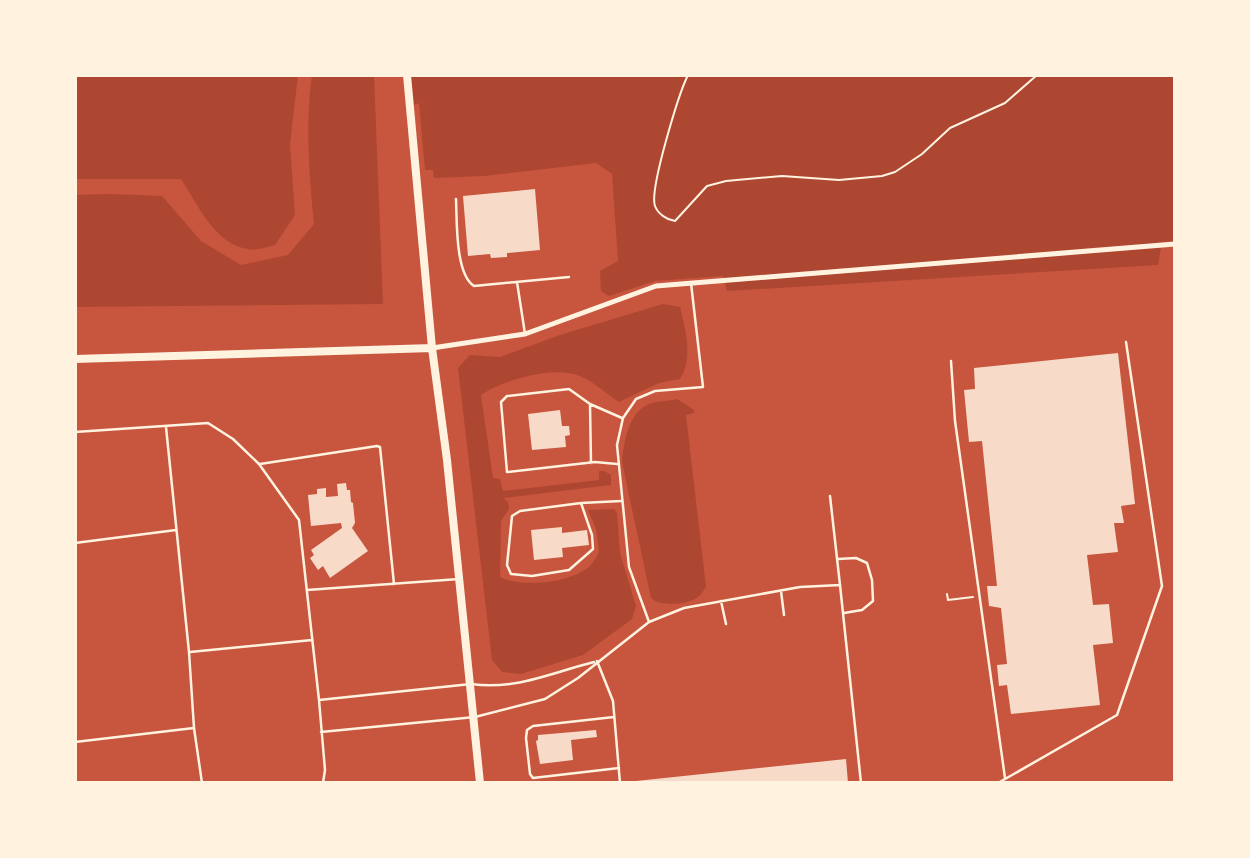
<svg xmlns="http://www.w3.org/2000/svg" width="1250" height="858" font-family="'PT Sans',sans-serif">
	<rect width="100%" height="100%" fill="#c8553d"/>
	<!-- green -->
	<path fill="#ae4732" d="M75,75H298L290,144L295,215L275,245C267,247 256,251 248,249C215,245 197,203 181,179H75Z
		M312,75H374L383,304L75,307V195L110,194L162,196L201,241L241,265L288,255L314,224C309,174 305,125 312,75Z
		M411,75H1175V241L1162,242L1158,265L727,291L723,276L655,281L609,296L601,291L600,271L618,261L612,174L596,163L484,176L434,178L433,170H425L419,103L414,105Z
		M663,304L680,307C686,330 693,359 680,379L659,383L619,402C607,394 595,383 582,377C557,364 503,380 481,395L493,478L500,479L503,491L599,480V471H604L611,475V485L503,498L508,502L509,509L501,521L500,577C523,588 571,583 590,566C594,562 597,556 599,551L596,529L588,510L614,509L617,513L620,553L636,606L632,619L583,655L521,674L502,672L492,660L458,368L470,355L500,357L560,335Z
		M677,399L694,410V413L686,415L706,587C703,591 701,595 698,597C687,605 661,607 651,598L622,462C624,442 628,413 649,404C657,401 669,401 677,399Z"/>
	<!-- building -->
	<path fill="#f7dbc8" d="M535,189L540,250L507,253V257L491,258L490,254L468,256L463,196Z
		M1118,353L1135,504L1121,506L1124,523H1114L1118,552L1087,555L1093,605L1109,604L1113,643L1093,645L1100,705L1011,714L1007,685L999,686L997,665L1007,664L1001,608L989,606L987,586H997L982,441L969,442L964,390L975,389L974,368Z
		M560,410L562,426H569L570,435L565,436L566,447L532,450L528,414Z
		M346,483L347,490H350L351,502L353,503L355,523L352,528L368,551L330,578L323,566L318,570L310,558L314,555L311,550L342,528L341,523L311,526L308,495L317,494V489L326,488V497L338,496L337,484Z
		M562,527V533L587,530L589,545L562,548L563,557L534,560L531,530Z
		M596,730L597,737L571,740L573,760L540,764L536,741L538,740V735Z
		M846,759L848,783H636V781Z"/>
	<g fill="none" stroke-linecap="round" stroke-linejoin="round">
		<!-- path -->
		<path stroke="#fff3e0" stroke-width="2" d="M688,75C679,93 649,190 655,206C658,214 667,220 675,221L707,186L726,181L782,176L839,180L882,176L895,172L922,154L950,128L1005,103L1037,75
			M947,594L948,600L973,597"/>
		<!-- service -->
		<path stroke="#fff3e0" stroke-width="2.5" d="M456,199C457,220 455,274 474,286L569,277
			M517,282L525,334
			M951,361L955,421L1005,778
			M590,404L591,463
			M166,427L189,652L194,728L202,783
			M75,432L208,423L233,439L259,464L299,520L319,700L325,770L323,783
			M260,464L377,446L380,447L394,584
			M617,464L595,462L507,472L501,402L507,396L569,389L590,404L622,418
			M830,496L840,585
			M581,503L592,535L593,549L569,570L532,576L511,574L507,565L512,516L520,511L581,503L621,501
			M75,543L176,530
			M838,559L856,558L867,563L872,580L873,601L862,610L844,613
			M307,590L459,579
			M781,591L784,615
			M721,601L726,624
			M649,622L629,567L617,445L623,418L636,399L655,391L703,387L691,283
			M190,652L312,640
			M597,661L613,701L620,783
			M319,700L471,684C517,690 550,673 594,662
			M614,717L533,726L527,730L526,738L530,774L533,778L619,768
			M321,732L475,717L545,699L578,678L649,622L684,608L800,587L840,585L861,783
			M75,742L194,728
			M998,783L1117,715L1162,586L1126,342"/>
		<!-- minor -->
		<path stroke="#fff3e0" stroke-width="5" d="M432,348L525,334L656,286L1175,244"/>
		<!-- primary -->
		<path stroke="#fff3e0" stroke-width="8" d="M407,75L432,348L447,460L480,783
			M75,359L432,348"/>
	</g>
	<!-- border -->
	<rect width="1250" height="858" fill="none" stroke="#fff3e0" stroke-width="154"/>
</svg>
